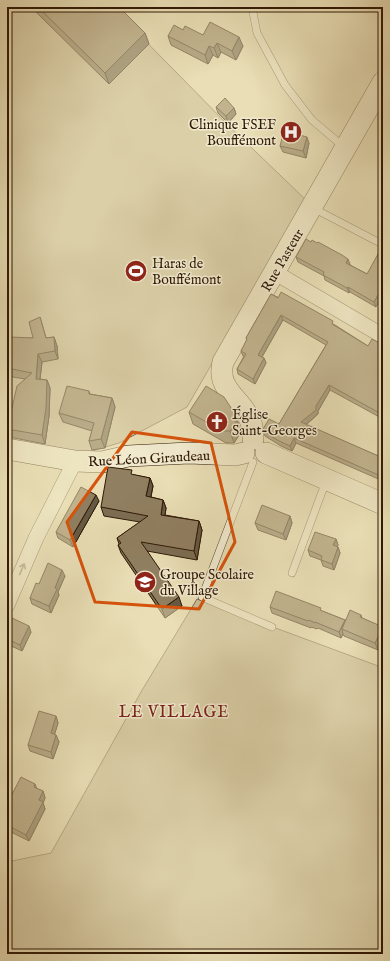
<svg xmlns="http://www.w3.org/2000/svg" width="390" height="961" font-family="'IM FELL English',serif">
	<rect width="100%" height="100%" fill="#e9deb5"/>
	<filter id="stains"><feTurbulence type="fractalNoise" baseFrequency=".005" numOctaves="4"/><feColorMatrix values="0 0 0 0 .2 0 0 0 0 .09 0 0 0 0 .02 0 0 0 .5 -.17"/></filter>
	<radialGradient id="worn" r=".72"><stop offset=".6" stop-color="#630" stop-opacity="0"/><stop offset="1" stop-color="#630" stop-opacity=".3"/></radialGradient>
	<!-- green -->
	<path fill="#cabd97" stroke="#7d6b4e" d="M7,7H112L231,128L306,200L187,407L119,443L92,451L75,453L7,440Z
		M197,599L381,667H383V954H7V862L51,853L141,692Z"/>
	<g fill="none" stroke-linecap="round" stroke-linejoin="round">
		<!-- lane casing -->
		<g stroke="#5e4a31" stroke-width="8">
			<path id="lane" d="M252,7L257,33L285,85L312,120L344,147
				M313,208L382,244
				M253,462L202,597L272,627
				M292,573L326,481"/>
		</g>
		<!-- street casing -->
		<g stroke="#5e4a31" stroke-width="16">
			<path id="street" d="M274,272L383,336
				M7,605L36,538L75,461"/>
		</g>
		<!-- secondary casing -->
		<g stroke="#301905" stroke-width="22">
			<path id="secondary" d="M253,439C253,433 253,427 250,420C241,398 216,390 223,362L383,82
				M7,449L75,461L102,462L128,456L189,453L235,455L244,453
				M266,453L383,504"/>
		</g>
		<!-- lane -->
		<use href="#lane" stroke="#f1eacf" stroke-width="7"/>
		<!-- street -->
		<use href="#street" stroke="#f1eacf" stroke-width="15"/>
		<!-- secondary -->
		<use href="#secondary" stroke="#f1eacf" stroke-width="21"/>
	</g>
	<!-- wall -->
	<path fill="#7c6d53" stroke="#301905" d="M31,7H119L145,33L149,44L109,84Z
		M183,30L203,35L243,46L236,60L221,52L218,58L213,55L208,64L171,45L168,36Z
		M216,107L234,108L236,114L228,123L218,113Z
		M309,143L306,158L283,152L280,146Z
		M296,257L350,264V265L367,274L376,307L350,292L349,293L325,280L324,276L298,262Z
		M271,294L335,325L368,346L383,345V419L330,390L318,411V414L306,425L383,458V481L296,443L292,451L281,446L265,436L263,431L279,424L326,345L283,320L262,357L264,358L266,363L255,384L238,374L237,369L244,356H243L241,351L247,340L246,338Z
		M40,317L46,338L54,337L57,346L58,359L42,362L40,379L47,380L50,388L49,416L45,444L9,437L7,438V420L9,421L25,379L7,376V339L33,338Z
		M89,391L90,394L112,398L115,407L105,448L92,450L89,441L92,431L63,422L59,413Z
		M189,412L235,414L241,432L234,443H226L193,424Z
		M134,475L150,478L153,486L151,497L163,500L166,508L165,515L199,521L202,530L197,560L147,551L182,606L165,618L121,553L118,545L119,544L117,538L140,522L104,516L101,507Z
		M99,501L73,547L58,538L56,532Z
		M290,516L292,523L286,540L258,530L255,523Z
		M336,539L338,545L337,547H338L340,553L334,570L323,566L321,560L310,556L308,550Z
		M65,576L58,592L59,595L51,613L32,604L30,598L39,584Z
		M270,607L322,611L345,620L361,615L362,618L383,628V638L378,650L344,636L343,634L341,638L318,628L317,629L311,627V628L272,613Z
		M7,629L31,632L22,651L7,644Z
		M56,716L58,723L54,735H56L59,742L53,759L30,751L28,745Z
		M35,784L37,789L43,791L45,798L43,803L45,809L29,841L7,830V804Z"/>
	<!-- shaded-wall -->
	<path fill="#655944" stroke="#301905" d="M145,33L149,44L109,84L105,73Z
		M239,37L243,46L236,60L232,51Z
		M217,43L221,52L218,58L214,48Z
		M209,46L213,55L208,64L205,55Z
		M234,108L236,114L228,123L226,116Z
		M307,137L309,143L306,158L303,151Z
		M348,259L350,264L348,268L346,263Z
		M383,286V294L376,307L374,302Z
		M348,287L350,292L349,293L347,288Z
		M281,315L283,320L260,360L258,355Z
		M54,337L57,346L58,359L55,351Z
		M38,354L42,362L39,387L36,379Z
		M264,358L266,363L255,384L253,379Z
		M47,380L50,388L49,416L45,444L42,435Z
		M329,385L330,390L318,411V414L303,427L301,422L316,406Z
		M112,398L115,407L105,448L101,439Z
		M235,414L241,432L234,443L230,431L233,416Z
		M294,438L296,443L292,451L290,446Z
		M150,478L153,486L149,505L146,496Z
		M96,495L99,501L73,547L70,540Z
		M163,500L166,508L164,523L161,515Z
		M290,516L292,523L286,540L283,534Z
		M199,521L202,530L197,560L194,551Z
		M336,539L338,545L335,551L333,545Z
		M338,547L340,553L334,570L332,564Z
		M62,570L65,576L58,592L59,595L51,613L49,606L55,588Z
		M179,597L182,606L165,618L162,609Z
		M345,620L342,629L343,634L341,638L339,632Z
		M29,626L31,632L22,651L20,645Z
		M383,627V638L378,650L375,643Z
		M56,716L58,723L53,740L51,733Z
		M56,735L59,742L53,759L51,752Z
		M43,791L45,798L43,803L45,809L29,841L26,835L39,800Z"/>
	<!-- building -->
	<path fill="#907f61" stroke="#301905" d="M38,7H119L145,33L105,73Z
		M210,22L239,37L232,51L217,43L214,48L209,46L205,55L168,36L174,25L183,30L185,26L203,35Z
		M225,98L234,108L226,116L216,107Z
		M284,131L307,137L303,151L280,146Z
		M306,239L311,242L312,240L317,243L318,242L342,255L348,259L346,263L367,274L383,245V286L374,302L348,287L347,288L323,275L324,272L296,257Z
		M281,292L333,321L332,324L368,346L372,339L383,345V415L329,385L316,406V410L301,422L383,458V477L294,438L290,446L279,441L263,431V429L269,419L279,424L328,342L281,315L258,355L264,358L253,379L237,369L246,354L241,351L247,339L246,338L271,294L278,298Z
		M40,317L46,338L54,337L55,351L38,354L36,379L47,380L46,408L42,435L7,429V420L9,421L17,386L32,373L7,368V339L10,337L33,338L29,322Z
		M67,386L89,391V394L112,398L101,439L89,441L94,423L59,413Z
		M206,386L224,397L235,414L233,416L237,420L230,431H222L189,412Z
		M108,467L132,470L131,474L150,478L146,496L163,500L161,515L199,521L194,551L141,542L179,597L162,609L118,545L121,543L117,538L148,516L101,507Z
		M81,487L96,495L70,540L56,532Z
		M262,505L290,516L283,534L255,523Z
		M315,532L336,539L333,545L338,547L332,564L321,560L322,556L308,550Z
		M48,563L62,570L55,588L57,589L49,606L30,598L36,583L39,584Z
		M276,591L321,608L320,610L345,620L339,632L315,622V623L309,620L308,621L270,607Z
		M350,610L361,615L360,617L383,627L375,643L342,629Z
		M12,618L29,626L20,645L7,639V629Z
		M39,711L56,716L51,733L56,735L51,752L28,745Z
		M21,777L35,784L34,787L43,791L39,800L43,802L26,835L7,825V804Z"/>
	<!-- one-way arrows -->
	<defs><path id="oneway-shaft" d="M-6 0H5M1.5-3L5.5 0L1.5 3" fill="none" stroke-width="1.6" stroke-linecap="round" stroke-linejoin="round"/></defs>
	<use stroke="#9a8c74" href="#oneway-shaft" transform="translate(22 569) rotate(-67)"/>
	<!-- marked area -->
	<path d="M0 0H390V961H0ZM132,432L211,443L235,542L199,609L95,602L67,522Z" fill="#e9deb5" fill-opacity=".55" fill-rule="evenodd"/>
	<path fill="none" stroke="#d6530b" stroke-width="3" stroke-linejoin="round" d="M132,432L211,443L235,542L199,609L95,602L67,522Z"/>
	<!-- icons -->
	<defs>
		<g id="hospital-disc" transform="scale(1.15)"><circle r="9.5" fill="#8f2418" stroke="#f1eacf"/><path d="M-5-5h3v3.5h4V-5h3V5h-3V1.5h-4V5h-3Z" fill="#fff"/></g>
		<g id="stadium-disc" transform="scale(1.15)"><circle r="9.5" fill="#8f2418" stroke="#f1eacf"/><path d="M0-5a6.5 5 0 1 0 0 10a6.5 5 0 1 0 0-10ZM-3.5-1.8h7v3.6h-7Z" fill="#fff"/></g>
		<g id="church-disc" transform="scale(1.15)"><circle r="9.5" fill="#8f2418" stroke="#f1eacf"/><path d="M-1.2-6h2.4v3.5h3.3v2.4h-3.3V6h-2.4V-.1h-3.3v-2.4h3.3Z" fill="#fff"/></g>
		<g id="school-disc" transform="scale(1.15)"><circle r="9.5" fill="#8f2418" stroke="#f1eacf"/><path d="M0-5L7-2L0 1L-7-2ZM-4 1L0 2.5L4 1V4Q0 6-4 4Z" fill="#fff"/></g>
	</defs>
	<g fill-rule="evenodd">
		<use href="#hospital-disc" x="291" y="132"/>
		<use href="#stadium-disc" x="136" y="271"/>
		<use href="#church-disc" x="217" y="422"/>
		<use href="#school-disc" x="145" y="582"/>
	</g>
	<g text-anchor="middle" stroke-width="3" stroke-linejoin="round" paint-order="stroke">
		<!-- poi labels -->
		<g font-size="14" fill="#301905" stroke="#f1eacf" text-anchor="start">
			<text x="276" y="129" text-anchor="end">Clinique FSEF<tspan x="276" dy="16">Bouffémont</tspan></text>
			<text x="152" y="268">Haras de<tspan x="152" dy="16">Bouffémont</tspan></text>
			<text x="232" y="419">Église<tspan x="232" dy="16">Saint-Georges</tspan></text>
			<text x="160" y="579">Groupe Scolaire<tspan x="160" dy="16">du Village</tspan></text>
		</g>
		<!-- street labels -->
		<g font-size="14" fill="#301905" stroke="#f1eacf">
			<text transform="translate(282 260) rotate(-60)" y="5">Rue Pasteur</text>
			<text transform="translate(149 458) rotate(-3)" y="5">Rue Léon Giraudeau</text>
		</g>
		<!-- quarter labels -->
		<g font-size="16" letter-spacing="1" fill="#7a1f14" stroke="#f1eacf">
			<text x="174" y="717">LE VILLAGE</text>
		</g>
	</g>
	<!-- margin -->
	<rect width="390" height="961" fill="none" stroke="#e9deb5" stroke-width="24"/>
	<rect x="8" y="8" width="374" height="945" fill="none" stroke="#301905" stroke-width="2"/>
	<rect x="12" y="12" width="366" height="937" fill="none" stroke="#301905"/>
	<rect width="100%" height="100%" filter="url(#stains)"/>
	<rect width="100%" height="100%" fill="url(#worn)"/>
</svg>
